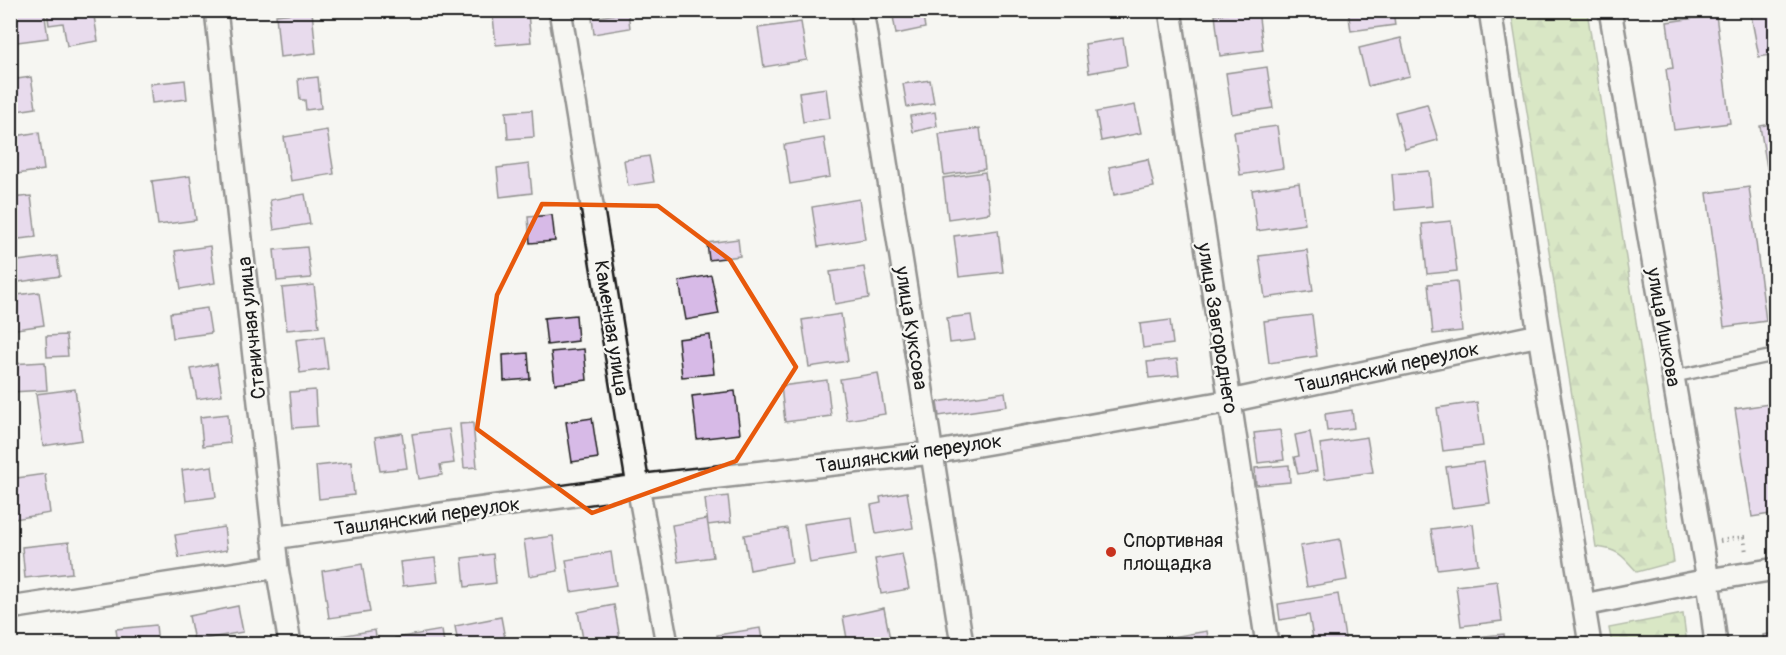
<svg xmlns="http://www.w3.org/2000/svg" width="1786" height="655" font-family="Pangolin,sans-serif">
	<defs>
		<pattern id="forest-firs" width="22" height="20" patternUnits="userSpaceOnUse" patternTransform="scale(1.5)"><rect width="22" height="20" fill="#b5d58f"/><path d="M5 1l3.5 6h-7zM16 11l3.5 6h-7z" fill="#9bb67b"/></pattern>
	</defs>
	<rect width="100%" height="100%" fill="#f6f6f2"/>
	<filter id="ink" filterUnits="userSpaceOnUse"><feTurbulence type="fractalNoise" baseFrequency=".0167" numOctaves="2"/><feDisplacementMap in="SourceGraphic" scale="12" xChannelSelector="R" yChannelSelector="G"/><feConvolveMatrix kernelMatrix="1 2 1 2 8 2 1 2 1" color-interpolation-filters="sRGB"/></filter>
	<g filter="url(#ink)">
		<!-- forest -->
		<path fill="url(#forest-firs)" stroke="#687856" stroke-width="1.5" d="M1511,11H1587L1674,562L1637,572C1623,556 1618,549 1596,547Z
			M1683,614L1687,644H1612L1609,628Z"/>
		<!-- building -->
		<path fill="#d7bae7" stroke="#1c1c1c" stroke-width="1.5" d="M10,10H44L48,38L10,43Z
			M47,10H93L98,41L67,46L63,23L49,25Z
			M892,10H922L925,28L896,34Z
			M1246,10H1258L1263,50L1220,56L1215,15Z
			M1348,10H1393L1395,25L1351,31Z
			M312,11L316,53L280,57L276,15Z
			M1776,11V54L1759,57L1751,15Z
			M628,12L630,28L594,34L592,18Z
			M528,14L531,42L496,45L493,17Z
			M1716,15L1730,123L1674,130L1666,69L1673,68L1667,22Z
			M801,22L807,60L764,67L758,28Z
			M1123,38L1127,66L1089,73L1085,44Z
			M1401,38L1410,76L1368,86L1359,48Z
			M1267,67L1273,108L1232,114L1226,73Z
			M31,77L36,108L10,112V80Z
			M318,77L321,108L306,110L305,100H300L298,79Z
			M185,80L187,99L152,103L150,84Z
			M930,80L934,103L907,107L903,84Z
			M826,88L830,118L803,122L799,92Z
			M1427,104L1438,140L1405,149L1395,112Z
			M1135,105L1141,133L1101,141L1096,112Z
			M532,110L534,137L508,139L506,112Z
			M935,112L937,126L913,132L910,116Z
			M1776,123V167L1767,168L1760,126Z
			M1277,126L1283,168L1240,175L1234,132Z
			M980,128L985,169L944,175L939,134Z
			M327,130L334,174L291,181L284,137Z
			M39,132L44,170L10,175V137Z
			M824,138L830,177L790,184L784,145Z
			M649,156L654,182L628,186L624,160Z
			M1148,159L1154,187L1114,195L1109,167Z
			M529,164L532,193L500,197L497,168Z
			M1429,171L1432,206L1395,210L1392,174Z
			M985,172L990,213L948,219L943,178Z
			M190,176L196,220L158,225L152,181Z
			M1299,183L1305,224L1257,231L1252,190Z
			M1749,187L1766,321L1724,327L1707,193Z
			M305,194L310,224L274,230L270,200Z
			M31,196L36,237L10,240V198Z
			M859,199L865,239L818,247L812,207Z
			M552,215L555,241L530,243L528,217Z
			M1451,221L1457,271L1427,274L1422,224Z
			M998,230L1003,272L959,277L954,236Z
			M738,239L740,256L709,260L707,243Z
			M210,246L215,283L181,289L175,251Z
			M307,247L311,278L277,281L274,250Z
			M1307,250L1313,291L1265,298L1259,256Z
			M57,256L60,276L12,283L10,262Z
			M864,267L869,298L835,304L830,272Z
			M711,275L719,314L686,320L679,281Z
			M1457,281L1462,331L1433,334L1428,284Z
			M314,285L319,327L287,330L282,288Z
			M39,292L44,325L10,330V296Z
			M207,308L211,333L173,338L170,313Z
			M841,314L848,361L809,367L802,320Z
			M576,315L578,341L547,345L544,318Z
			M971,315L975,340L950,343L947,318Z
			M1312,315L1317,356L1269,363L1264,321Z
			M1170,320L1173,344L1143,348L1140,324Z
			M66,335L68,356L47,357L46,336Z
			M710,335L714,374L682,377L678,339Z
			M324,336L328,369L300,373L296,340Z
			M584,349L587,380L555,384L551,352Z
			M528,353L530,379L504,381L503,355Z
			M1177,359L1179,375L1149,378L1147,362Z
			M45,362L47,390L11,392L10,364Z
			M217,364L222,395L197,399L191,369Z
			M878,373L885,414L847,420L840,379Z
			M827,380L831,416L785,422L781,386Z
			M75,389L82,440L43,446L36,394Z
			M315,390L317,426L293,428L290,392Z
			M735,391L740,434L697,439L692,396Z
			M1005,392L1007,406L939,416L937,402Z
			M1477,402L1483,446L1443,451L1437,408Z
			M1776,403V513L1752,517L1735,409Z
			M1352,410L1354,428L1327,431L1325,414Z
			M228,414L230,443L203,446L200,417Z
			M592,418L598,458L572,462L566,422Z
			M473,423L477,467L464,468L460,424Z
			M449,429L454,463L440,465L442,475L419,479L412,434Z
			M1280,430L1284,460L1258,463L1254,433Z
			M1310,432L1317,471L1298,474L1294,457L1299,456L1295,435Z
			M402,433L407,468L380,471L375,437Z
			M1367,437L1373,472L1325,479L1320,444Z
			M351,462L354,495L319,499L316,466Z
			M1484,462L1490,503L1452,508L1446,467Z
			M1289,465L1290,482L1256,485L1255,468Z
			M212,466L216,497L186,501L182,470Z
			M45,474L50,513L15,519L10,479Z
			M907,492L913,528L876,534L871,505L881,503L880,497Z
			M728,496L731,522L708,525L705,499Z
			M851,517L856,555L810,563L804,524Z
			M707,519L713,557L678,562L672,525Z
			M1473,524L1478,564L1437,569L1431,529Z
			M224,527L227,550L179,558L175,535Z
			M787,528L792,562L750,570L744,535Z
			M553,536L558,571L529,576L524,540Z
			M1340,539L1347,580L1307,587L1300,546Z
			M69,542L72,573L25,578L22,547Z
			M611,552L616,585L571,592L566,560Z
			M493,554L496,583L465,587L462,558Z
			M902,554L909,589L881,594L875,559Z
			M435,558L438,582L403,586L400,562Z
			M362,564L370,612L329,618L322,571Z
			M1497,581L1502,621L1461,626L1456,586Z
			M1338,594L1346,644H1314L1309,615L1280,620L1278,604Z
			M614,605L621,644H584L578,612Z
			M238,606L243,632L194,641L189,616Z
			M884,608L891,644H848L843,617Z
			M501,617L506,644H458L455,626Z
			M156,625L158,644H118L116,629Z
			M760,628L763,644H719L717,635Z
			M375,630L377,644H335L334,637Z
			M442,630L444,644H396L395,638Z
			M1207,631L1209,644H1167L1166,638Z
			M1776,633V644H1764L1763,635Z
			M1504,634L1505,644H1477L1476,637Z
			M72,640V644H37Z"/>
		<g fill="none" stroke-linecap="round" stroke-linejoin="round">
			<!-- service casing -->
			<g stroke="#1c1c1c" stroke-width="15">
				<path id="service" d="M1672,377L1776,355"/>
			</g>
			<!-- minor casing -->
			<g stroke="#1c1c1c" stroke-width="26">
				<path id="minor" d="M216,10L277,567L290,644
					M560,10L638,486L667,644
					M862,10L962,644
					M1170,10L1267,644
					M1490,10L1539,335L1590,644
					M1610,10L1708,580L1716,644
					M273,538L638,486L932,453L1230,401L1539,335
					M1584,605L1708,580L1776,569
					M10,608L277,567"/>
			</g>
			<!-- path -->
			<path stroke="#1c1c1c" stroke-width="4" stroke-dasharray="1.5 4.5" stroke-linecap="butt" d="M1720,541L1744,537L1746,553"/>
			<!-- service -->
			<use href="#service" stroke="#f6f6f2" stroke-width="10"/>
			<!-- minor -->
			<use href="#minor" stroke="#f6f6f2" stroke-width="21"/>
		</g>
	</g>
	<!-- marked area -->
	<path d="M0 0H1786V655H0ZM542,204L658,206L730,260L796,367L736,461L592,513L477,429L497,295Z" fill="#f6f6f2" fill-opacity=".55" fill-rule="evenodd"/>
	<path fill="none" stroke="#e8590c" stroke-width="4.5" stroke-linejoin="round" d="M542,204L658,206L730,260L796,367L736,461L592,513L477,429L497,295Z"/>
	<!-- markers -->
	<circle fill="#c8321e" stroke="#f6f6f2" stroke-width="2" cx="1111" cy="552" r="6"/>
	<g text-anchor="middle" stroke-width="4.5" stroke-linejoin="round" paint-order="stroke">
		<!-- street labels -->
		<g font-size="20" fill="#1c1c1c" stroke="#f6f6f2">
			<text transform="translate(1664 327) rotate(80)" y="7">улица Ишкова</text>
			<text transform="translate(251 328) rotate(-96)" y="7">Станичная улица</text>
			<text transform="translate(612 328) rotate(81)" y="7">Каменная улица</text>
			<text transform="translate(912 328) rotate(81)" y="7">улица Куксова</text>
			<text transform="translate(1218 328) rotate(81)" y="7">улица Завгороднего</text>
			<text transform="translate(1387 367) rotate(-12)" y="7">Ташлянский переулок</text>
			<text transform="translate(909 453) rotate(-8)" y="7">Ташлянский переулок</text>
			<text transform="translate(427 516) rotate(-8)" y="7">Ташлянский переулок</text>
		</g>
		<!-- poi labels -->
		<g font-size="20" fill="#1c1c1c" stroke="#f6f6f2" text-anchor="start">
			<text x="1123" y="547">Спортивная<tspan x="1123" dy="23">площадка</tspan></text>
		</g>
	</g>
	<!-- margin -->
	<rect width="1786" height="655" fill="none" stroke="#f6f6f2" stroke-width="36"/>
	<rect x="18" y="18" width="1750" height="619" fill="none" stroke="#1c1c1c" stroke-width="2" filter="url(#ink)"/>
</svg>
